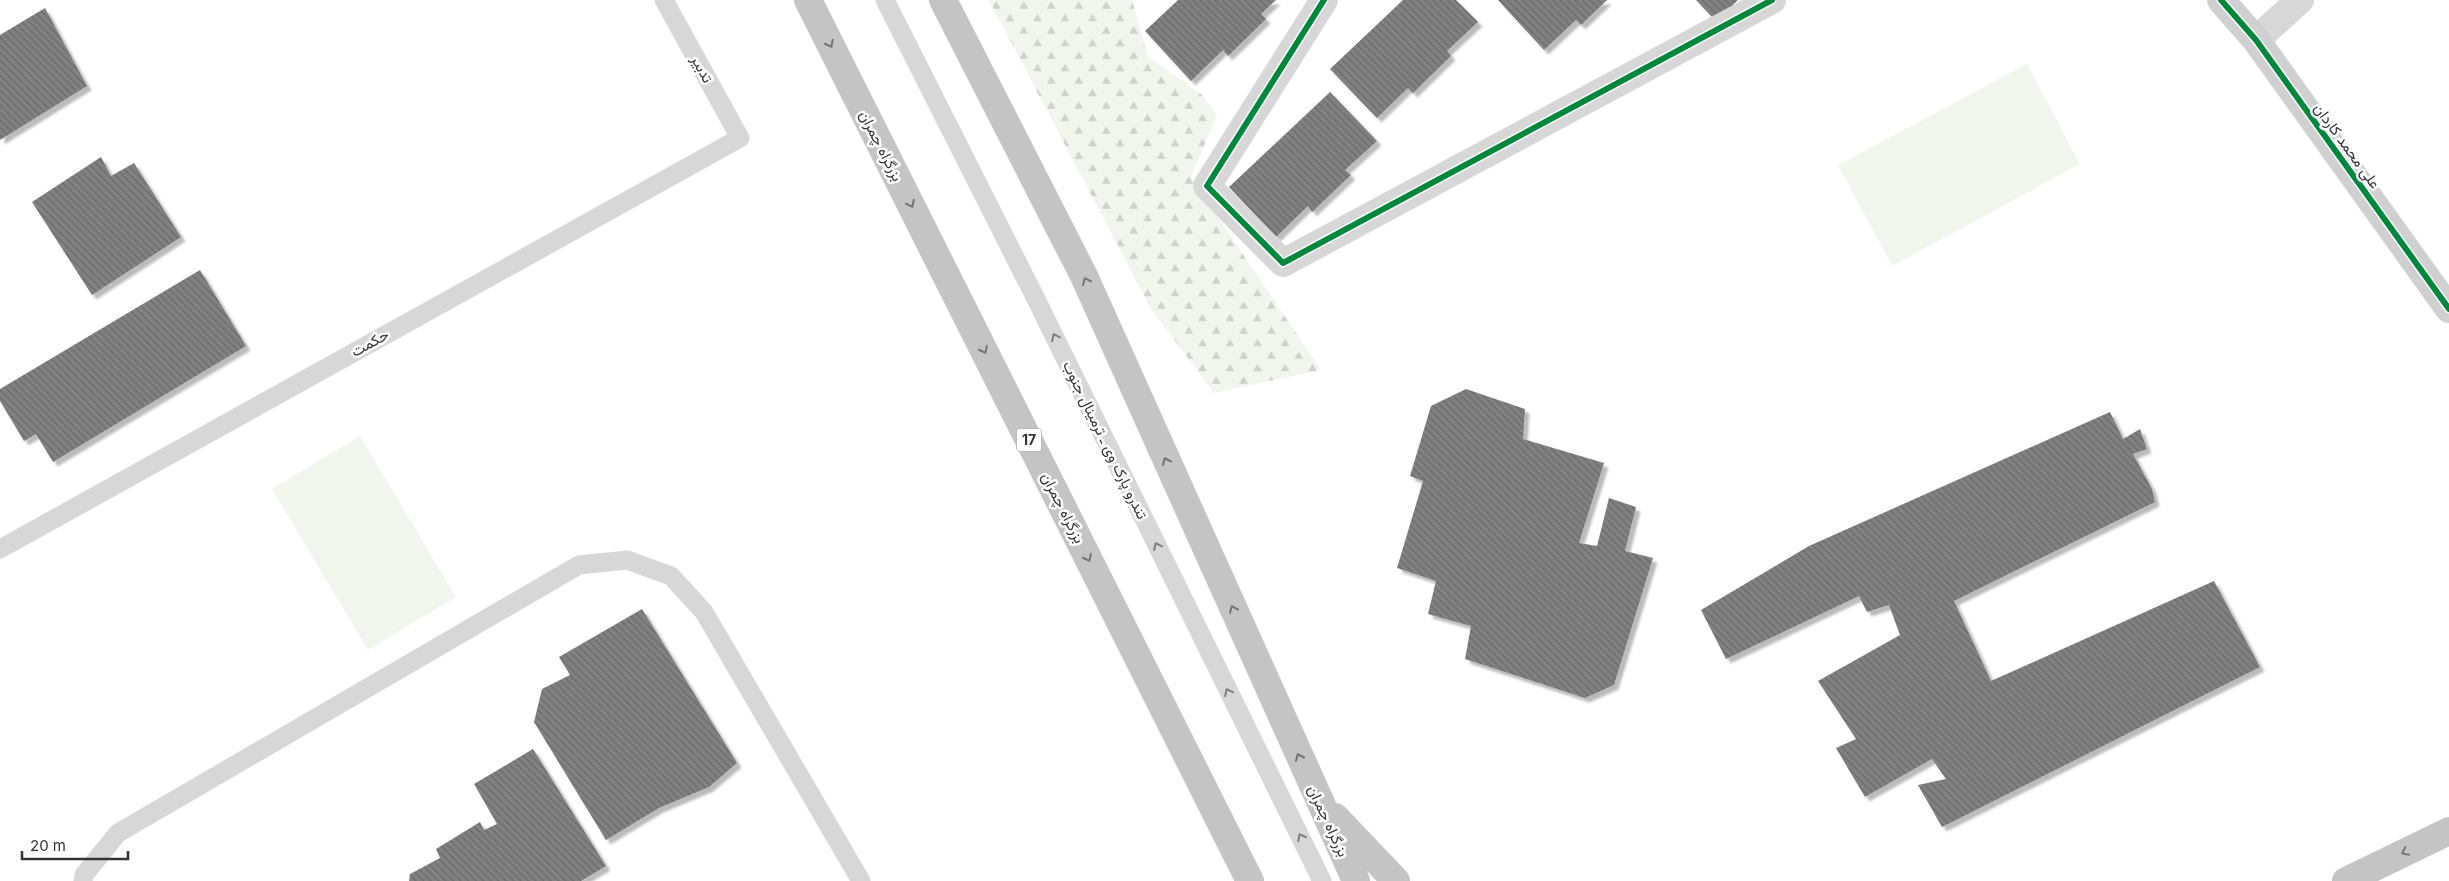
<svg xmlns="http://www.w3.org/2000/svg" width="2449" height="881" font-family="Inter,Vazirmatn,sans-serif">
	<defs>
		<pattern id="forest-firs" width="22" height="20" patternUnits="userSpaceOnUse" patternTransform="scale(1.25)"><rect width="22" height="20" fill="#f1f5ed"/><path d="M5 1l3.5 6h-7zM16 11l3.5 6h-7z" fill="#cfd2cc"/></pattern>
		<pattern id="building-back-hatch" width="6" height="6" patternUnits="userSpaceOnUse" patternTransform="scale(1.25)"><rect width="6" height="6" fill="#818181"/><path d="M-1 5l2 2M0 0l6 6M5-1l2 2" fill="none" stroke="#6a6a6a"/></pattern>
		<filter id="shadow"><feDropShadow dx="4.5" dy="4.5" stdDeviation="1" flood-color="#0004"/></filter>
	</defs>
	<rect width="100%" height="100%" fill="#fff"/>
	<!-- forest -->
	<path fill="url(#forest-firs)" d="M989,0H1132L1148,57L1201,94L1217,115L1191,177L1321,370L1214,393L1151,309Z"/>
	<!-- pitch -->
	<path fill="#f1f5ed" d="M2027,64L2080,164L1892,266L1838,165Z
		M360,436L456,597L368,650L272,489Z"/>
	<!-- building -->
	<path fill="url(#building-back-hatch)" filter="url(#shadow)" d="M1178,0H1276L1261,14L1266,19L1228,56L1223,50L1191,81L1145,31Z
		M1403,0H1456L1478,22L1447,51L1451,56L1413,93L1408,88L1377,118L1330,69Z
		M1498,0H1607L1581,25L1576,20L1544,50Z
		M1696,0H1738L1716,21Z
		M45,8L87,86L0,140V35Z
		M1330,92L1377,141L1345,170L1351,175L1312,212L1308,206L1276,237L1229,187Z
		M101,157L111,176L134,163L181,237L92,295L32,202Z
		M200,270L246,346L53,462L36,434L24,441L0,401V389Z
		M1466,389L1525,409L1523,439L1604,463L1579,543L1597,546L1609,498L1636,507L1625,551L1653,558L1614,685L1585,698L1465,659L1471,626L1428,614L1436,581L1397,568L1423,481L1410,476L1431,406Z
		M2110,412L2123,439L2140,429L2147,449L2133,454L2152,489L2155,502L1954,601L1991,681L2214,581L2260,667L1942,827L1918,785L1946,779L1932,759L1865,797L1836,748L1856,739L1818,681L1900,635L1889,605L1867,612L1859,596L1726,659L1701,610L1809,546Z
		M642,609L737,763L709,787L659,808L606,840L534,722L542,689L570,675L559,657Z
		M533,749L606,866L581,881H409L410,874L440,858L436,849L480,822L484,830L497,824L474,784Z"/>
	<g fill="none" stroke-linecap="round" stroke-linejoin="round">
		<!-- lane -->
		<path stroke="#d7d7d7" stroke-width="19" d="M885,0L1036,299L1322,881
			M0,549L740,138L664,0
			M83,881L84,875L118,833L579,565L627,560L671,576L704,612L861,881"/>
		<!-- street -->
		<path stroke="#d7d7d7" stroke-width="28" d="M1324,0L1207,186L1283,263L1772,0
			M2256,40L2300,0"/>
		<!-- secondary -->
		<path stroke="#d0d0d0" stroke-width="28" d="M2221,0L2256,40L2449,309"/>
		<!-- highway -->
		<path stroke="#c4c4c4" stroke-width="28" d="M808,0L1250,881
			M943,0L1084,276L1356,881
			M1335,817L1396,881
			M2346,881L2449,831"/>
		<!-- cycleway casing -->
		<g stroke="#fff" stroke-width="9">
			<path id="cycleway" d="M1324,0L1207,186L1283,263L1772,0
				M2221,0L2256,40L2449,309"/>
		</g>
		<!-- cycleway -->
		<use href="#cycleway" stroke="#00873e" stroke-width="6"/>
	</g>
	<!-- one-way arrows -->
	<defs><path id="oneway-chevron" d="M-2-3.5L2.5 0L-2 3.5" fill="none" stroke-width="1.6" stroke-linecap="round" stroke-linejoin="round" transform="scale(1.25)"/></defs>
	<g stroke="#747474">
		<use href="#oneway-chevron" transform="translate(830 44) rotate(63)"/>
		<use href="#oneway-chevron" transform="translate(911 204) rotate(63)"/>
		<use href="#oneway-chevron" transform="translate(1086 281) rotate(-115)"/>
		<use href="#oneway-chevron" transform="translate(984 350) rotate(63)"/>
		<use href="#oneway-chevron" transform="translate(1166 461) rotate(-114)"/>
		<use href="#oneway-chevron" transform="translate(1088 558) rotate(63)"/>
		<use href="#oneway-chevron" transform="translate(1233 609) rotate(-114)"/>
		<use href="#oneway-chevron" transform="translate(1299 757) rotate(-114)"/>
		<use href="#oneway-chevron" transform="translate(2405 852) rotate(154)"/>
	</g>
	<g stroke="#7d7d7d">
		<use href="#oneway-chevron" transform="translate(1055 337) rotate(-116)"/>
		<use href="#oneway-chevron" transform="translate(1157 546) rotate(-116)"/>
		<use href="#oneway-chevron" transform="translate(1228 692) rotate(-116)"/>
		<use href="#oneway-chevron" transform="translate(1301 837) rotate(-117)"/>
	</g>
	<g text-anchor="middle" stroke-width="5" stroke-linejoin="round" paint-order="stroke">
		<!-- shield labels -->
		<rect fill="#fff" stroke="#707070" stroke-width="1" x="1016.5" y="428.5" width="25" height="23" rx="4"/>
		<g font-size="14" font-weight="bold" fill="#333">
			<text x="1029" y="445">17</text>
		</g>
		<!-- street labels -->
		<g font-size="15" fill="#333" stroke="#fff">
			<text transform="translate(702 69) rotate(61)" y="5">تدبیر</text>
			<text transform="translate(881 146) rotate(63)" y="5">بزرگراه چمران</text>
			<text transform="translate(2347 146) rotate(54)" y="5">علی محمد کاردان</text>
			<text transform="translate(370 343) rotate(-29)" y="5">حکمت</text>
			<text transform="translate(1105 440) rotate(64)" y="5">تندرو پارک وی ـ ترمینال جنوب</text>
			<text transform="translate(1063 508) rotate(63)" y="5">بزرگراه چمران</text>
			<text transform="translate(1328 821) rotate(65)" y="5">بزرگراه چمران</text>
		</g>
	</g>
	<!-- scale -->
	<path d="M22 851v8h106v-8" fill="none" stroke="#333333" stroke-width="2.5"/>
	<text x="30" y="851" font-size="15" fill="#333333" stroke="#ffffff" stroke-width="4" paint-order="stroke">20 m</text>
</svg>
